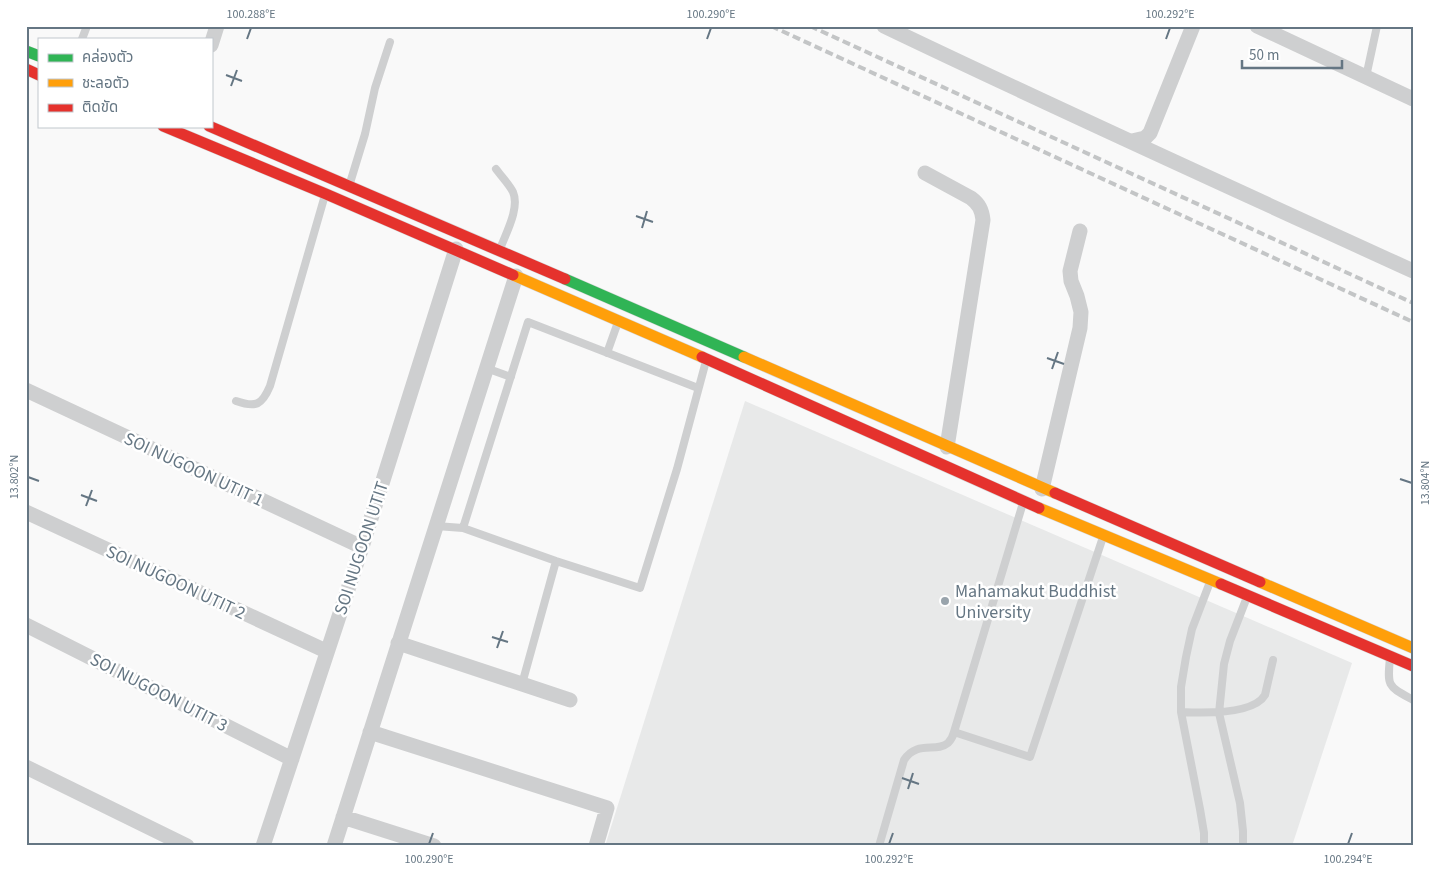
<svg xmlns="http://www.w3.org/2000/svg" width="1439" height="872" font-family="'Source Sans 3','Noto Sans Thai',sans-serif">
	<rect width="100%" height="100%" fill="#f9f9f9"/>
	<!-- built -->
	<path fill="#e8e9e9" d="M745,401L1352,663L1292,846H605Z"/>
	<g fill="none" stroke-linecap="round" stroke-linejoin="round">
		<!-- fast casing -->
		<g stroke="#d5d6d7" stroke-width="12">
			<path id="fast" d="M26,51L39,56
				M565,279L744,357"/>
		</g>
		<!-- slow casing -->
		<g stroke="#d5d6d7" stroke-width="12">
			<path id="slow" d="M513,275L702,357
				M744,357L1055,493
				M1039,508L1221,584
				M1260,582L1413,648"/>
		</g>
		<!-- jam casing -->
		<g stroke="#d5d6d7" stroke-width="12">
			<path id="jam" d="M26,69L39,75
				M163,126L326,194L513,275
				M209,126L565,279
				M702,357L1039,508
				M1055,493L1260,582
				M1221,584L1413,666"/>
		</g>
		<!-- lane -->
		<path stroke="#cecfd0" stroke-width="8" d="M82,39L87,26
			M1366,77L1377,26
			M496,169C501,176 509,184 513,192C520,208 506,233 500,249
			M350,183L365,134L375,88L390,42
			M607,353L618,322
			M486,368L511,377
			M236,401C256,408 262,405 270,386L325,195
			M1023,503L954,732L1030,757L1103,537
			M436,526L463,528L556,561L640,588L677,469L706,361
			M463,528L528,322L698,388
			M1390,658C1387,687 1388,686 1413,700
			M522,684L556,561
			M1181,712C1201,713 1253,715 1265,695L1273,660
			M879,846L904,760C917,740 936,753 948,743C951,740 953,736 954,732
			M1204,846V833L1200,809L1181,712V687L1186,657L1192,629L1210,582
			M1243,846V831L1240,803L1219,713L1224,664L1230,641L1247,597"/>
		<!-- street -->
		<path stroke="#cecfd0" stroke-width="15" d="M884,26C1059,110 1236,190 1413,271
			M1257,26L1413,99
			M211,45L217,26
			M1132,141L1145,138L1150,133L1193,26
			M925,173L971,198C979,204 982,210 983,220L947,447
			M26,390L362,547
			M1042,489L1080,328L1081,312L1077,296L1071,281L1070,271L1080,231
			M26,512L326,651
			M26,625L292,759
			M398,643L570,700
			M370,732L607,808L596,846
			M26,767L187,846
			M343,817L434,846
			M263,846L362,547L456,249
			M334,846L516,276"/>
		<!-- fast -->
		<use href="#fast" stroke="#30b455" stroke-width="11"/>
		<!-- slow -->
		<use href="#slow" stroke="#ff9f0a" stroke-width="11"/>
		<!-- jam -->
		<use href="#jam" stroke="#e5322d" stroke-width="11"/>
		<!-- rail -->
		<path stroke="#c3c5c6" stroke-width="4" stroke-dasharray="8 4" stroke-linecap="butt" d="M771,26L1413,322
			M810,26L1413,303"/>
	</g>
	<!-- ticks -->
	<path fill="none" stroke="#657683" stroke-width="2" d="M247,39L251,28M707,39L711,28M1166,39L1170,28M226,75L242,81M231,86L237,70M636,216L653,222M642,228L647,211M1047,358L1064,364M1052,369L1058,352M28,477L39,481M1400,479L1412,483M81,495L97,501M86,506L92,490M492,637L508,642M497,648L503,631M902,778L919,784M908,789L913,773M429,844L433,833M889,844L893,833M1348,844L1352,833"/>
	<!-- markers -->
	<circle fill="#99a4ac" stroke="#fff" stroke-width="2" cx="945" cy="601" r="5"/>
	<g text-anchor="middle" stroke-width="5" stroke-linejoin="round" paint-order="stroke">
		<!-- street labels -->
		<g font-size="18" fill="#657683" stroke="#fff">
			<text transform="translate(194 469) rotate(25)" y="6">SOI NUGOON UTIT 1</text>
			<text transform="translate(361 548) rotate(-72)" y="6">SOI NUGOON UTIT</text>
			<text transform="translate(176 582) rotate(25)" y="6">SOI NUGOON UTIT 2</text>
			<text transform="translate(159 692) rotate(27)" y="6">SOI NUGOON UTIT 3</text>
		</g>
		<!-- poi labels -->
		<g font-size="18" fill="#657683" stroke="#fff" text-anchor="start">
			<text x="955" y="597">Mahamakut Buddhist<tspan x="955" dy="21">University</tspan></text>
		</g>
	</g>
	<!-- border -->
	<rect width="1439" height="872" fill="none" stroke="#ffffff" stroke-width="55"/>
	<!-- legend -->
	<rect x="38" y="38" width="175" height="90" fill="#ffffff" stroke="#c1c8cd"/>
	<rect x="48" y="54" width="25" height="8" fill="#30b455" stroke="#c1c8cd"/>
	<text x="82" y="62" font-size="15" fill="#657683">คล่องตัว</text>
	<rect x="48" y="79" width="25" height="8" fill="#ff9f0a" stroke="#c1c8cd"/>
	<text x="82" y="88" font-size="15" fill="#657683">ชะลอตัว</text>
	<rect x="48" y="104" width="25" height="8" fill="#e5322d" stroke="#c1c8cd"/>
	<text x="82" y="112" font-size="15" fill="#657683">ติดขัด</text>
	<!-- scale -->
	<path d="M1242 60v8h100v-8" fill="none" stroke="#657683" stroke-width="2.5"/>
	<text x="1249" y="60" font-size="15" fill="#657683" stroke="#ffffff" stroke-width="4" paint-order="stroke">50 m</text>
	<rect x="28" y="28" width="1384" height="816" fill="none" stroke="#657683" stroke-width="2"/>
	<g font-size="12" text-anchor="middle" fill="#657683">
		<text x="251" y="18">100.288°E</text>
		<text x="711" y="18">100.290°E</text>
		<text x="1170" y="18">100.292°E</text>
		<text transform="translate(14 477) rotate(-90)" y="4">13.802°N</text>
		<text transform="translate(1425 483) rotate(-90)" y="4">13.804°N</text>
		<text x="429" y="863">100.290°E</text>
		<text x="889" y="863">100.292°E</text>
		<text x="1348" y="863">100.294°E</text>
	</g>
</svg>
